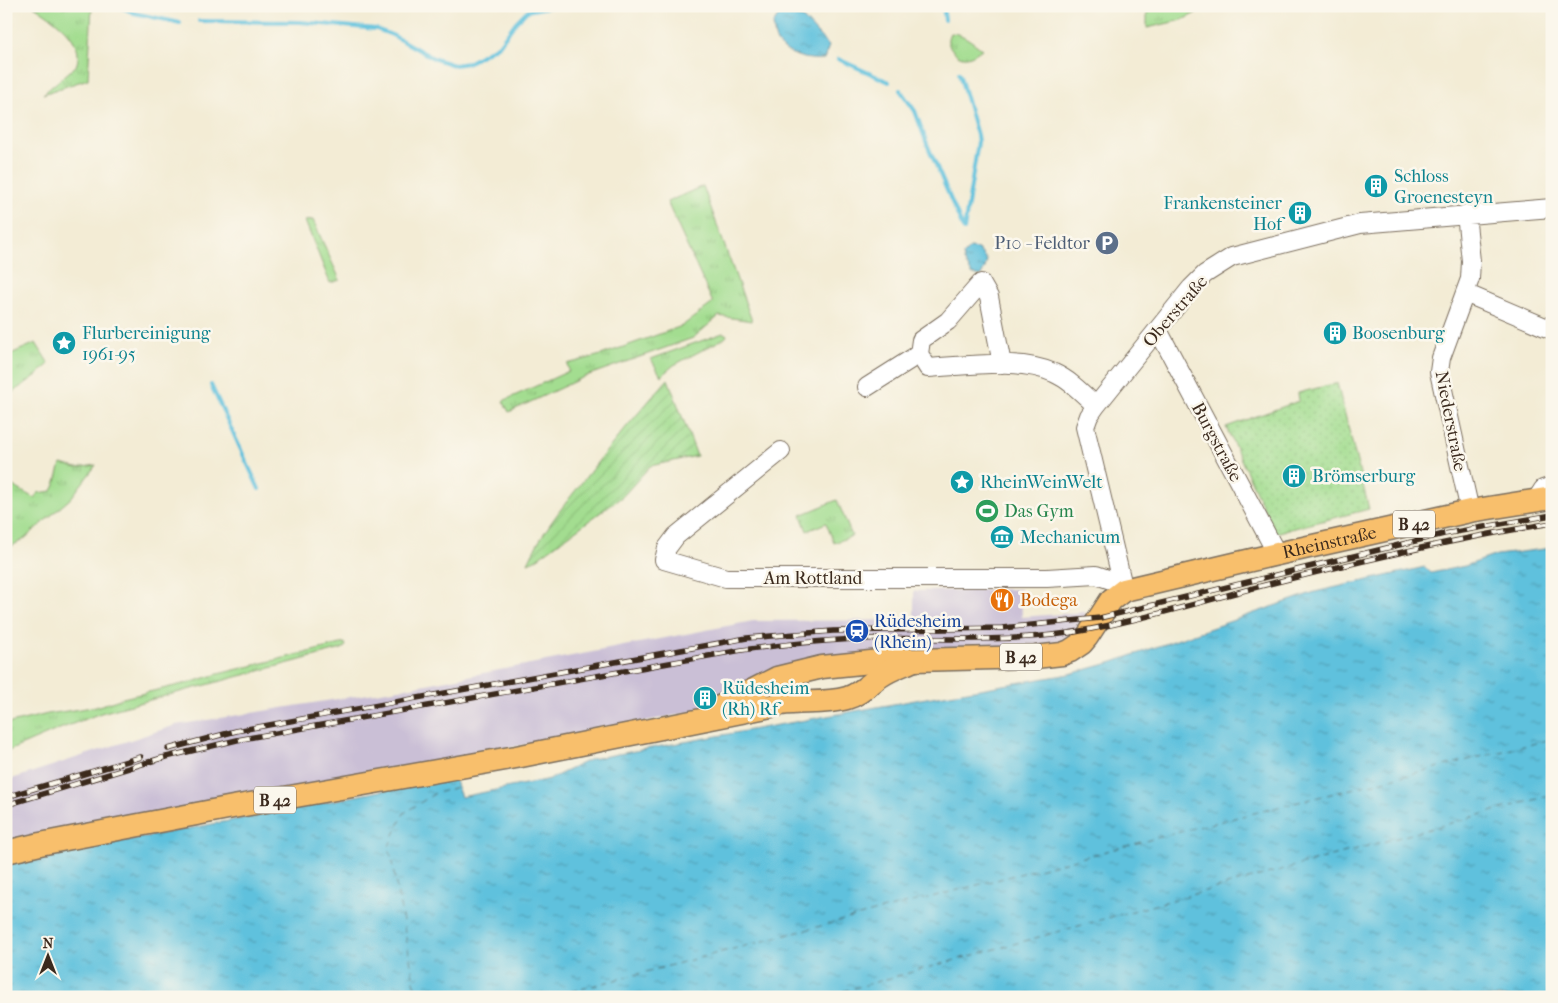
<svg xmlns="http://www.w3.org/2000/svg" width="1558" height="1003" font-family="'IM FELL French Canon',serif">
	<defs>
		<pattern id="grass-tufts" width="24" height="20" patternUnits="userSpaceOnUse" patternTransform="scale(1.25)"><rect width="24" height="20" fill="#a3dd90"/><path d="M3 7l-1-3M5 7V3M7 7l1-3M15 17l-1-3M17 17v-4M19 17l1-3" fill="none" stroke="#8dbe7c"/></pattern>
		<pattern id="park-dots" width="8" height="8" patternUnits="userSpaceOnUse" patternTransform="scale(1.25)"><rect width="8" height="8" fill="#a3dd90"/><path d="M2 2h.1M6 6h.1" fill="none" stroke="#8dbe7c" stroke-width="1.8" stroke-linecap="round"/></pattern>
		<pattern id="garden-furrows" width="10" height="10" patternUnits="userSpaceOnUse" patternTransform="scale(1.25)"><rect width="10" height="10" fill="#a3dd90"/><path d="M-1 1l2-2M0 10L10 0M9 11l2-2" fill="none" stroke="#8dbe7c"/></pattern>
		<pattern id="water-ripples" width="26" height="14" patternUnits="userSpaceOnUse" patternTransform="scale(1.25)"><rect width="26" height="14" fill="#5fc1dd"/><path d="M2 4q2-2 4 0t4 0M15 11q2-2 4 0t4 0" fill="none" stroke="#509db3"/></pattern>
	</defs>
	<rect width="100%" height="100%" fill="#fbf7ec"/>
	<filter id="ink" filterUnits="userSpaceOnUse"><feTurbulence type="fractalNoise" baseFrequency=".02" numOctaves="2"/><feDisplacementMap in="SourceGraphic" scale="10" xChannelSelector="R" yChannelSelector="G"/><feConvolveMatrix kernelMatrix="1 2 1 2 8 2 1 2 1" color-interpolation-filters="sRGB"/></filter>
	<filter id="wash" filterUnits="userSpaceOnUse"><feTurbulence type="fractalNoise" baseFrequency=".0096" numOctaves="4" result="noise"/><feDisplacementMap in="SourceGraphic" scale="20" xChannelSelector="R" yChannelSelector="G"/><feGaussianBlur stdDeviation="1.12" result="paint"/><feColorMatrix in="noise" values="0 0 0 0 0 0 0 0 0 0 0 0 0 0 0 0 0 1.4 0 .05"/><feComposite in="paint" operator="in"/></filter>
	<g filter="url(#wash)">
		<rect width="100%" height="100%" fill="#f3ecd5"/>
		<!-- industrial -->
		<path fill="#cabfd6" d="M1021,589L1022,617L1085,612L1086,617L1081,625L1063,646L856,657L712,707L677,715L6,846V781L176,725L406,688L753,621L914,620V591Z"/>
		<!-- grass -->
		<path fill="url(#grass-tufts)" stroke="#6f8457" d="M34,6H92L88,79L43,94L76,66C87,40 52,18 34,6Z
			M1147,6H1200V11L1182,20L1147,28Z
			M950,33C963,33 972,42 982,49C970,58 961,62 951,48C947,43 947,39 950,33Z
			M703,186L752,321L719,316L693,338L586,376L509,412L503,401L569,371L567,364L601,355L682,326L713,303L667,202Z
			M313,220L340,280L330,283L305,221Z
			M723,333L726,334L727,336L725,338L674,365L661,376L651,359Z
			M36,343L49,364L37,375L6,397V356Z
			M61,464L77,468L96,465L71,498L23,540L6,549V482L34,498L38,493L52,491L55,485Z
			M837,500L852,536L834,543L826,523L807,531L801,515Z
			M345,643L346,646L342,649L101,713L57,730L6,752V724L48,714L99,706L123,698L192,682L218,674Z"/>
		<!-- park -->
		<path fill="url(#park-dots)" stroke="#6f8457" d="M1337,383L1369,509L1275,533L1226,427L1299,401L1298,393Z"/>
		<!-- garden -->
		<path fill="url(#garden-furrows)" stroke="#6f8457" d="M668,379L697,456L650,466L623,496L535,560L528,563C540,535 560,510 579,486C607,449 637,414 668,379Z"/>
		<!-- water -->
		<path fill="url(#water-ripples)" stroke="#4d767e" d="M780,13L803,18L829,46L824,59C807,61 785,55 776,40C774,36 774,29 773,24Z
			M970,248L978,249L987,260L985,268L981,276L972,274L964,261L963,255Z
			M1552,548V997H6V865L23,860L297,808L453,776L461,797L550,779L591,759L932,697L1070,674L1113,662L1315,592L1425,567L1431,573L1465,566L1497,555Z"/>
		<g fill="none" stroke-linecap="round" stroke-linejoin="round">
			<!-- stream -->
			<path stroke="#5fc1dd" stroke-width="4" d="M118,6L134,13L180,23
				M765,6L780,13
				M943,6L945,20
				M199,21L300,22L376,29L392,35L435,59L454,65L468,63L499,45L516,22L527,11L553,6
				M838,59L889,82
				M959,73L977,135L978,142L964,230
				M900,90L915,111L927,144L963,228
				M211,385L259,489"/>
			<!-- ferry -->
			<path stroke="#465757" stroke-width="1" stroke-dasharray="6 5" stroke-linecap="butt" d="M417,997L389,846L404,813L434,794L457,787
				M550,997L1206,825L1552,739
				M822,997L1552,795"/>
		</g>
	</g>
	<g filter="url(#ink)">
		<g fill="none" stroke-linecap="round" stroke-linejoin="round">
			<!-- minor casing -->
			<g stroke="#7b6e5e" stroke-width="20">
				<path id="minor" d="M1466,214L1471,261L1470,279L1441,358L1439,372L1470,511
					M1465,293L1552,330
					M1158,330L1277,554
					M919,354L921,340L948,321L981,283L989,297L1002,364
					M867,387L919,354L928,368C965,366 1020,357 1054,373C1070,380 1083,394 1096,406
					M781,451L676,536L667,548L664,560L726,578H1047L1096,575L1114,581L1124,590
					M1536,500L1543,489L1552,486
					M1124,590L1085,427L1089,416L1096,406L1191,288L1205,274L1232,257L1360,224L1552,208"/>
			</g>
			<!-- major casing -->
			<g stroke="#7b6e5e" stroke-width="25">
				<g id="major">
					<path id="s1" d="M712,711L777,678L822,667L890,660H914L1035,657L1062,654L1070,651L1082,643L1087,637L1111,600L1124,590L1277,554L1470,511L1552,498"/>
					<path d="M6,852L40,844L233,807L516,757L781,704C803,701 826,704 847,698C860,694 868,685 879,677C890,669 903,665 914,660"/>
				</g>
			</g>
			<!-- minor -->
			<use href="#minor" stroke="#fff" stroke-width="18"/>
			<!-- major -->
			<use href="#major" stroke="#f8bf6c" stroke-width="22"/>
			<!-- rail casing -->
			<g stroke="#3b2a1e" stroke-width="5.5">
				<path id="rail" d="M168,749L236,731L747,638L833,631L1003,628L1100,618L1444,534L1552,515
					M6,797L141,757
					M6,805L162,758L237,740L742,650C781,645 821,640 861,639C930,637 999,643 1068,633C1090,630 1111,625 1132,620C1188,607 1242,590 1297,577C1381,556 1466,537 1552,523"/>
			</g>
			<!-- rail -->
			<use href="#rail" stroke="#fbf7ec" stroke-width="4" stroke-dasharray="11" stroke-linecap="butt"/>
		</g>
	</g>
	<!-- icons -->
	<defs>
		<g id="building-disc" transform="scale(1.25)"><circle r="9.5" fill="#0f9aa8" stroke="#fbf7ec"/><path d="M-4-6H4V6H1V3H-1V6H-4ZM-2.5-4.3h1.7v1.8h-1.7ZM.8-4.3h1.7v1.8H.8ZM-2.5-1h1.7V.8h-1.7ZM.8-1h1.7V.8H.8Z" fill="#fff"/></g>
		<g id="parking-disc" transform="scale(1.25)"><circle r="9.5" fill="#5c6f8a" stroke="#fbf7ec"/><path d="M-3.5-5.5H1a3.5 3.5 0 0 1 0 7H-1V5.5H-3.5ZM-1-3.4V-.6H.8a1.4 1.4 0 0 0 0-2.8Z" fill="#fff"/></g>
		<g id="sight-disc" transform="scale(1.25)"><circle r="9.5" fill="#0f9aa8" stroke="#fbf7ec"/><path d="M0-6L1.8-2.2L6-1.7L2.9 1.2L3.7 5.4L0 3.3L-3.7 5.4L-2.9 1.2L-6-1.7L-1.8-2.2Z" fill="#fff"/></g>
		<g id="stadium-disc" transform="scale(1.25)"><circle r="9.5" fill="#2e9e5b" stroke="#fbf7ec"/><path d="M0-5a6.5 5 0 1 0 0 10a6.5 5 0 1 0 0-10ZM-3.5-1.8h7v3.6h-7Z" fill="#fff"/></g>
		<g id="museum-disc" transform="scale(1.25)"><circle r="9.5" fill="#0f9aa8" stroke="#fbf7ec"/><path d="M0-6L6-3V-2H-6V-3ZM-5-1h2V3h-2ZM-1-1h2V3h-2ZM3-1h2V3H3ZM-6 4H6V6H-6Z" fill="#fff"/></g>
		<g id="restaurant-disc" transform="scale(1.25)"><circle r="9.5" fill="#e8710a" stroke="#fbf7ec"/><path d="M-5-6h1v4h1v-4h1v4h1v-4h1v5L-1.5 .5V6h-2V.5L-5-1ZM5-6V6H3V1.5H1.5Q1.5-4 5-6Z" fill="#fff"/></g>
		<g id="station-disc" transform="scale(1.25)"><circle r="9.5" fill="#1a4fb4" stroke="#fbf7ec"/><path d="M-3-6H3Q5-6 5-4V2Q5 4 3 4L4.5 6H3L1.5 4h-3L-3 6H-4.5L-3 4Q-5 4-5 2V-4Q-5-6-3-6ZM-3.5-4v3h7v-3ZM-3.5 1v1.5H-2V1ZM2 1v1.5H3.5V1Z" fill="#fff"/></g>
	</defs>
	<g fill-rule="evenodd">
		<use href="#building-disc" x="1376" y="186"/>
		<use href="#building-disc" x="1300" y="213"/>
		<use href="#parking-disc" x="1107" y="243"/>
		<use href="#building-disc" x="1335" y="333"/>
		<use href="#sight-disc" x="64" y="343"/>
		<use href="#building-disc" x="1294" y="476"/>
		<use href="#sight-disc" x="962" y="482"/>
		<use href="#stadium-disc" x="987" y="511"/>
		<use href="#museum-disc" x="1002" y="537"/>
		<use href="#restaurant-disc" x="1002" y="600"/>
		<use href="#station-disc" x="857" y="631"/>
		<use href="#building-disc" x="705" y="698"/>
	</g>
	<g text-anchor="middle" stroke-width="5" stroke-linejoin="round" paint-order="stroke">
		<!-- shield labels -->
		<g fill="#fbf7ec" stroke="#75685c" stroke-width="1">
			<rect x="1393" y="510.5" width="42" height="27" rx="4"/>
			<rect x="1000" y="643.5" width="42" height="27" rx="4"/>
			<rect x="254" y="786.5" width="42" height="27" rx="4"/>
		</g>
		<g font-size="16" font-weight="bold" fill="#3b2a1e">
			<text x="1414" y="530">B 42</text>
			<text x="1021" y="663">B 42</text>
			<text x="275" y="806">B 42</text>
		</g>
		<!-- culture labels -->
		<g font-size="18" fill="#0d838f" stroke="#fbf7ec" text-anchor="start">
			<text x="1394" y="182">Schloss<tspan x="1394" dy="21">Groenesteyn</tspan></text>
			<text x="1282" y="209" text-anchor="end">Frankensteiner<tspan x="1282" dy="21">Hof</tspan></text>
			<text x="82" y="339">Flurbereinigung<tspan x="82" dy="21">1961-95</tspan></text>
			<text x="1352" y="339">Boosenburg</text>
			<text x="1312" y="482">Brömserburg</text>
			<text x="980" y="488">RheinWeinWelt</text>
			<text x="1020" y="543">Mechanicum</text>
			<text x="722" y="694">Rüdesheim<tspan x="722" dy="21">(Rh) Rf</tspan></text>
		</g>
		<!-- service labels -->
		<g font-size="18" fill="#4e5e75" stroke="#fbf7ec" text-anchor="end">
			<text x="1090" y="249">P10 - Feldtor</text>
		</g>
		<!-- street labels -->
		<g font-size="18" fill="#3b2a1e" stroke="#fbf7ec">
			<text transform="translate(1175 311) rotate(-49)" y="6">Oberstraße</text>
			<text transform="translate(1451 421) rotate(79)" y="6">Niederstraße</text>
			<text transform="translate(1217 442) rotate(62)" y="6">Burgstraße</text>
			<text dy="6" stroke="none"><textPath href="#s1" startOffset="662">Rheinstraße</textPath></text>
			<text x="813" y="584">Am Rottland</text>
		</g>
		<!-- leisure labels -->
		<g font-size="18" fill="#27864d" stroke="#fbf7ec" text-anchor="start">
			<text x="1004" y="517">Das Gym</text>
		</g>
		<!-- food labels -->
		<g font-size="18" fill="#c56008" stroke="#fbf7ec" text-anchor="start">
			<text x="1020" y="606">Bodega</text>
		</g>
		<!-- transit labels -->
		<g font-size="18" fill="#164399" stroke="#fbf7ec" text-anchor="start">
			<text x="874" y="627">Rüdesheim<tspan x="874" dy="21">(Rhein)</tspan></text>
		</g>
	</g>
	<!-- margin -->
	<rect width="1558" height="1003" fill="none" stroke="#fbf7ec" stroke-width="25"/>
	<!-- north arrow -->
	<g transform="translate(48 956)" stroke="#fbf7ec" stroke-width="4" paint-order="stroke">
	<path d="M0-4L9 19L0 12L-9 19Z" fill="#3b2a1e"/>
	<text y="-8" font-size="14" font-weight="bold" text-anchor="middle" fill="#3b2a1e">N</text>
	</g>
</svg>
